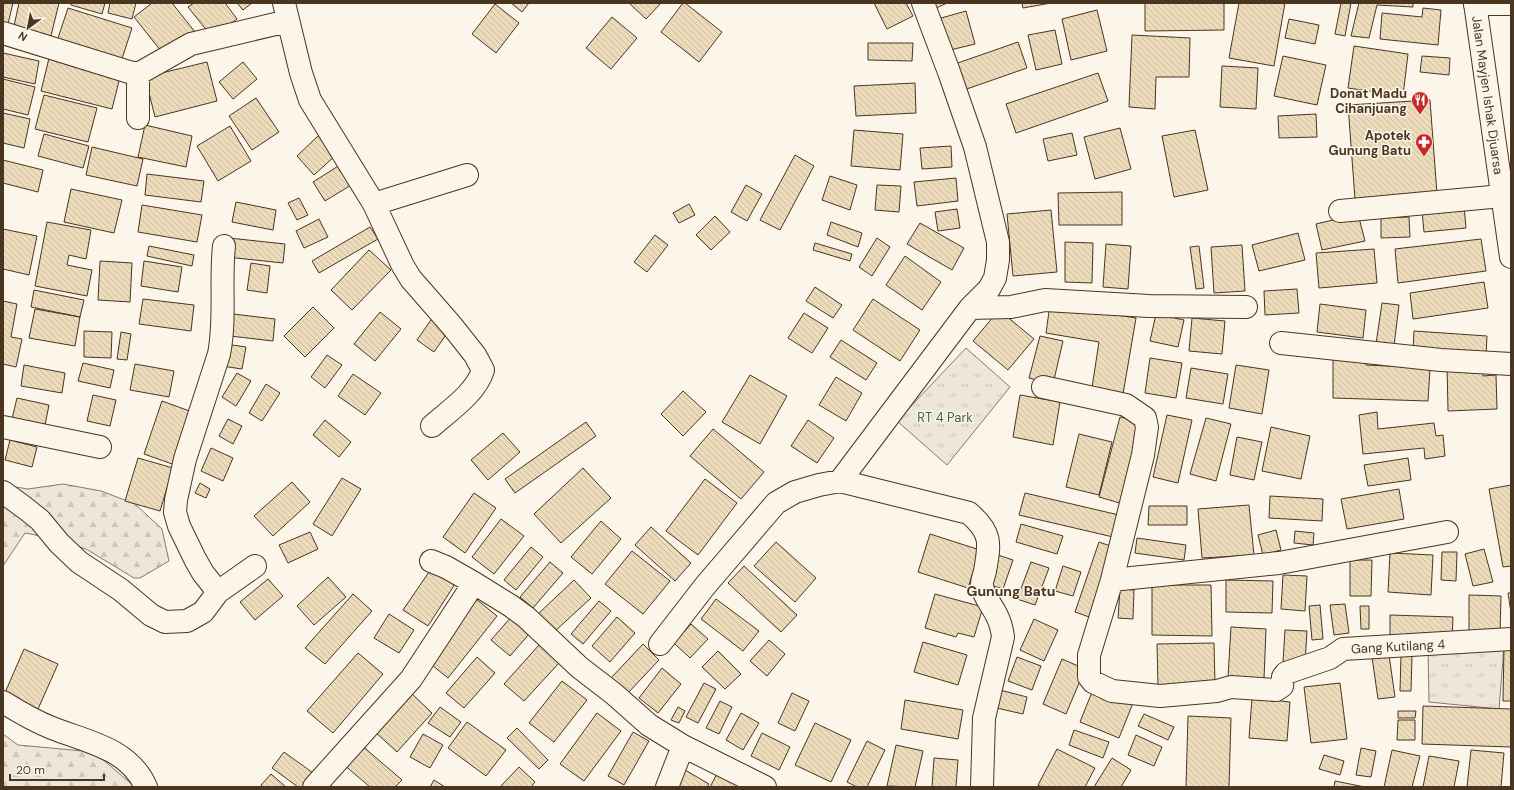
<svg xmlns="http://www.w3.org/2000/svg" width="1514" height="790" font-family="'DM Sans',sans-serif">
	<defs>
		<pattern id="forest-firs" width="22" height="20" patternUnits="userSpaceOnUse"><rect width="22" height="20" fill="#ede6d9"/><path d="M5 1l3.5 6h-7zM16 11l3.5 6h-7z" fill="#cdc6ba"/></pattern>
		<pattern id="park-tufts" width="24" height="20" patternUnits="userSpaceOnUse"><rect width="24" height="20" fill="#ede6d9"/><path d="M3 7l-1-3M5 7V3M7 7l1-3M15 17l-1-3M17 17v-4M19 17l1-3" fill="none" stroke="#cdc6ba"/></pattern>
		<pattern id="building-back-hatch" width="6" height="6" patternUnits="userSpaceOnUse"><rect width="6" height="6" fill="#ecdcbc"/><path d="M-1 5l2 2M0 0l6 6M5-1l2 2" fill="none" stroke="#ccbda1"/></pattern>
	</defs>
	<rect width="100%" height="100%" fill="#fbf6e9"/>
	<!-- forest -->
	<path fill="url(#forest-firs)" stroke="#887966" d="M63,484L101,491L135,504L162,529L169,561L140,578H134L86,549L51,538L25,533L3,566V485L28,489Z
		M3,734L18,745L94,752L135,787H3Z"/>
	<!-- park -->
	<path fill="url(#park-tufts)" stroke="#887966" d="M966,348L1010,387L947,465L897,421Z
		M1504,647L1499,709L1429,702L1428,649Z"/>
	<!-- building -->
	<path fill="url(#building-back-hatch)" stroke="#4a3520" d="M3,3H13L7,28L3,27Z
		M19,3H59L49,44L12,35Z
		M71,3H105L102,14L71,5Z
		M110,3H136L132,19L108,13Z
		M152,3H172L195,32L165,56L134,17Z
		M194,3H225L237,19L212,37L188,7Z
		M237,3H252L243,10Z
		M511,3H529L522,12Z
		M629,3H661L646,19Z
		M683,3H685L722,32L699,62L661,32Z
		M874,3H906L913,16L887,29Z
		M929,3H947L932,10Z
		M1022,3H1051L1023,8Z
		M1145,3H1224V30L1145,31Z
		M1239,3H1285L1274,66L1229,58Z
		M1341,3H1351L1345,36L1335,34Z
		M1359,3H1413V7L1377,5L1369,38L1351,36Z
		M495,4L519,23L496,53L472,34Z
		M68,8L132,28L119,68L55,47Z
		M1423,8L1441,10L1438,45L1380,39L1382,13L1422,17Z
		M1097,10L1107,51L1071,60L1062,19Z
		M966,11L975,44L942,52L934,20Z
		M612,17L637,38L611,69L586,48Z
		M1289,19L1319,25L1315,44L1285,38Z
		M1055,30L1062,64L1036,70L1028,35Z
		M1132,35L1190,38L1189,77H1156L1155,109L1129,107Z
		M1018,42L1027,68L961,91L952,65Z
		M868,43H913L912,61L868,60Z
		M1354,46L1408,54L1403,96L1348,88Z
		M3,53L39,61L35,84L3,77Z
		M50,54L121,73L112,109L41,91Z
		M1283,56L1326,65L1317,105L1274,96Z
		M1422,56L1450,58L1449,75L1420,72Z
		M207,62L217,101L155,117L145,77Z
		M243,62L257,79L233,99L219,82Z
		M1222,66L1258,68L1256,109L1220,107Z
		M1098,73L1108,101L1016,133L1006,104Z
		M3,79L35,87L28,115L3,109Z
		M915,83L916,113L856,116L854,86Z
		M44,95L97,108L88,142L35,129Z
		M256,98L279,132L252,150L229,116Z
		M1430,100L1437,194L1355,199L1348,105Z
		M3,113L30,119L24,148L3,143Z
		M1316,114L1317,137L1279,138L1278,116Z
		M145,125L192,136L186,167L138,157Z
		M230,126L251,161L218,181L197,146Z
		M1120,128L1131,169L1095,179L1084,137Z
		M854,130L903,134L900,170L851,166Z
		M1195,130L1208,190L1174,197L1162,136Z
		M1072,133L1077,155L1048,161L1043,139Z
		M44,134L89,146L83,168L38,156Z
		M319,135L336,155L314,175L297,156Z
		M951,146L952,167L922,169L920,148Z
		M92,147L143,159L137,186L86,175Z
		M795,155L814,166L780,230L760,220Z
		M3,160L43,170L38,192L3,183Z
		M343,163L356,182L325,201L313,182Z
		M147,174L204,181L201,202L145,195Z
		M830,176L857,185L850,210L822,200Z
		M956,178L958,201L917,206L914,182Z
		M746,185L762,194L747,221L731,212Z
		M877,185L901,186L899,212L875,210Z
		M71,189L122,200L114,233L64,222Z
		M1122,192V225H1059L1058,193Z
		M299,198L308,215L297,220L288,203Z
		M236,202L276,210L273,230L232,222Z
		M689,204L695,215L679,223L673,213Z
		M142,205L202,215L197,242L138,232Z
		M1464,206L1466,228L1424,232L1422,211Z
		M957,209L960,228L938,231L935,212Z
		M1051,210L1057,272L1013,276L1007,214Z
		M1358,214L1365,241L1322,250L1316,224Z
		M715,216L730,232L711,250L696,235Z
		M1409,217L1410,237L1381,238V218Z
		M319,219L328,237L304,248L296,231Z
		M47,222L91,230L86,259L69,255L67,265L92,270L87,296L35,286Z
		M831,222L862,233L858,247L827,235Z
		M920,223L964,248L952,270L907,244Z
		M370,227L378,239L319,273L312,261Z
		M3,229L37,236L29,275L3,269Z
		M1298,233L1305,260L1259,271L1252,245Z
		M655,235L668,245L647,272L634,262Z
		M229,238L285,244L283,263L227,257Z
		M877,238L890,247L872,276L859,267Z
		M1481,239L1486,271L1398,283L1395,249Z
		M1065,242L1093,243L1092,283L1065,282Z
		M815,243L852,254L850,261L813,250Z
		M1106,244L1131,246L1128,289L1103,287Z
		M1242,245L1245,291L1214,293L1211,247Z
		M149,246L194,255L192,266L147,256Z
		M1199,246L1204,288L1196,289L1190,247Z
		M1374,249L1377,283L1319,288L1316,253Z
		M369,250L391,270L352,310L331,290Z
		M905,256L941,282L922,310L886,285Z
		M100,261L132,263L130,302L98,300Z
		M144,261L182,267L178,292L141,286Z
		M251,263L270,266L267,293L247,290Z
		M1484,282L1488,308L1413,319L1410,293Z
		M815,287L842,305L833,318L806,301Z
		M1297,289L1299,313L1265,315L1264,291Z
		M34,290L84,300L80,317L31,307Z
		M143,299L194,305L191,331L139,324Z
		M873,299L920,330L900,361L853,330Z
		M3,301L17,304L11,337L22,339L16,367L3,364Z
		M1382,303L1399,305L1394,346L1376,344Z
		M1050,304L1136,318L1122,400L1091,394L1099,342L1046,333Z
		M1320,304L1366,310L1363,338L1317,332Z
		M313,307L334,328L305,357L284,336Z
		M35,309L80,317L75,346L29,338Z
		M999,310L1034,339L1008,370L973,341Z
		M380,312L401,329L375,361L354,344Z
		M804,313L828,328L812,353L788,338Z
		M233,314L275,319L273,341L230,336Z
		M1156,314L1184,320L1178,347L1150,341Z
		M433,317L450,329L434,352L417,340Z
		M1192,318L1225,321L1222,354L1189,351Z
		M84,331L112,332L111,358L84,357Z
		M1414,331L1487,336L1486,357L1413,351Z
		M121,332L131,334L127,360L117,359Z
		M1040,336L1063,341L1053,384L1029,378Z
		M841,340L877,363L866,380L830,357Z
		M225,344L246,347L242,369L222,366Z
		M1333,352L1366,353V365L1430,368L1428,401L1333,398Z
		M327,355L342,365L325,388L311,377Z
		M1150,358L1182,363L1176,398L1145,393Z
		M83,363L114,370L110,388L78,381Z
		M135,364L174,371L169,397L130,390Z
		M1482,364L1483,376L1496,375L1497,409L1448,411L1447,365Z
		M24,365L65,373L62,393L21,386Z
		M1236,365L1269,370L1262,414L1229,408Z
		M1191,368L1228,374L1223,404L1186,398Z
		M237,373L251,381L236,406L222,397Z
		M353,374L381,393L365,415L338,396Z
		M750,375L787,396L760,444L722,422Z
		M836,377L862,393L846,421L819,405Z
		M266,384L280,393L262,421L249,413Z
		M683,391L706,412L683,436L661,414Z
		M93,395L116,400L110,426L87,421Z
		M1020,395L1060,402L1053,445L1013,437Z
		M17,398L49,405L44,430L11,423Z
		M162,401L195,413L175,465L144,454Z
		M1377,412L1378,429L1434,423L1436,436L1443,435L1445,456L1425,459L1424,448L1363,454L1359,415Z
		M1167,415L1192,420L1178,483L1153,477Z
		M1120,417L1144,423L1123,504L1099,497Z
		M1206,418L1231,424L1216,481L1190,474Z
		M228,419L242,426L233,444L219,436Z
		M325,420L351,442L339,457L313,435Z
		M808,420L834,438L817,463L791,446Z
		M586,422L596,436L515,493L505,479Z
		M1271,427L1310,436L1301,479L1262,471Z
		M713,429L764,472L741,499L690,456Z
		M503,433L520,452L488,480L471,460Z
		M1079,434L1112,442L1099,495L1066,487Z
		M1237,437L1262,442L1254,480L1230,475Z
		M10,440L37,447L32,467L5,460Z
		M211,448L233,458L223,481L201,471Z
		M138,458L173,468L160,511L125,501Z
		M1408,458L1411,480L1368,486L1364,465Z
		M583,468L611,498L561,543L534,514Z
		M342,478L361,489L332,536L313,524Z
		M705,479L737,503L698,555L666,531Z
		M292,482L310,502L273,536L254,516Z
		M200,483L210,489L206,498L195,493Z
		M1511,485V566L1503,567L1489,489Z
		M1399,489L1404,519L1347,529L1341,499Z
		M474,493L496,508L465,553L443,537Z
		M1025,493L1119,515L1113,537L1019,515Z
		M1270,496L1323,499L1322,521L1269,518Z
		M1249,505L1254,555L1202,558L1198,509Z
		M1149,506H1187V525H1148Z
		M501,519L524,536L494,574L472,557Z
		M601,521L621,539L592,574L571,557Z
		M1021,524L1063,536L1057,554L1016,542Z
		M651,527L691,563L675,581L635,545Z
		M1276,530L1281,550L1263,555L1258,535Z
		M1295,531L1314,533L1313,545L1294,543Z
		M310,532L318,549L288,563L279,545Z
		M930,534L980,550L968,588L918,572Z
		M1137,538L1186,545L1184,560L1135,553Z
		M776,542L816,578L795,602L754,566Z
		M1099,542L1119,549L1095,619L1075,612Z
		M531,547L543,557L516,590L504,580Z
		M1484,549L1493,582L1473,586L1465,554Z
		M632,551L670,581L643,614L605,584Z
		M1442,552H1457L1456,581L1441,580Z
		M1390,553L1433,555L1431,595L1388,592Z
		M995,554L1013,560L1003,589L985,583Z
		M1350,560H1372L1371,596H1350Z
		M550,562L563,573L533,608L520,597Z
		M1031,562L1049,568L1035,605L1017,599Z
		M744,566L797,615L781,632L728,583Z
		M1063,566L1081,572L1073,596L1055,591Z
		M431,569L455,584L428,626L403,610Z
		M1283,575L1307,576L1305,611L1281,609Z
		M328,577L346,597L314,625L297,606Z
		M268,579L283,596L255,620L240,602Z
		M574,580L591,598L554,632L537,615Z
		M1226,580L1273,581L1272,613L1226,612Z
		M1152,585H1211L1212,636L1152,635Z
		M1120,589L1134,590L1133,619L1118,618Z
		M1508,593H1511V613Z
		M353,594L372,611L325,664L305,648Z
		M935,594L983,607L974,637L958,633L956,637L925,628Z
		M1469,595L1501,596L1500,634L1469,633Z
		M476,599L497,616L448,678L427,661Z
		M716,599L759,631L743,651L701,619Z
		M599,601L611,611L583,644L571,634Z
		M1345,604L1349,633L1334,635L1330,605Z
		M1320,605L1323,639L1312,640L1309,606Z
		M1360,606H1369V629H1361Z
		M389,614L414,630L399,653L374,638Z
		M1390,615L1453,617L1452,641L1390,639Z
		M512,616L530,633L510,656L491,640Z
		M617,617L635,633L610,662L592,646Z
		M1034,619L1058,630L1044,661L1020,650Z
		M691,624L708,639L690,658L674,643Z
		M1231,627L1266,629L1264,679L1228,677Z
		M1285,630L1307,631L1305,663L1283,662Z
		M769,640L785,654L767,676L750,661Z
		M923,642L967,655L958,685L914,672Z
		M1214,643L1215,685L1158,686L1157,644Z
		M643,644L659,660L627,694L611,678Z
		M539,645L559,663L524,701L504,684Z
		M1504,647H1511V701H1503Z
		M24,649L58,664L38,709L4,695Z
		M718,651L741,674L725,689L702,667Z
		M358,653L383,674L333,733L307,711Z
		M1389,655L1395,697L1378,699L1372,657Z
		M1401,656H1412L1411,691H1400Z
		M477,657L495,673L464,708L446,693Z
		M1017,657L1041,666L1032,690L1008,681Z
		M1062,659L1085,669L1066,714L1043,704Z
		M662,668L681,684L658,713L639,698Z
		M562,681L587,700L554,742L529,723Z
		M704,683L716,689L698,723L686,717Z
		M1340,683L1347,739L1311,743L1304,687Z
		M1094,687L1133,703L1119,738L1080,722Z
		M996,689L1027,697L1023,714L992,707Z
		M411,693L432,713L397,752L375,732Z
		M792,693L809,701L795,731L778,723Z
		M1252,698L1290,702L1287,741L1249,738Z
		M905,700L963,710L958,739L901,729Z
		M720,701L732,707L719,734L706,728Z
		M1423,706L1511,709V747L1422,744Z
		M440,707L461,722L450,737L428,723Z
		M678,707L685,711L679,723L671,720Z
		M1398,711H1416L1415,718H1398Z
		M597,713L621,731L584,781L560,764Z
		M741,713L759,723L743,750L726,740Z
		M1144,714L1174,727L1168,740L1138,726Z
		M1188,716L1231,718L1229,787H1186Z
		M1398,720H1415V740H1397Z
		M467,722L506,750L486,776L448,748Z
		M815,723L851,740L831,782L795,765Z
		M517,728L548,760L539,769L507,738Z
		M1074,730L1109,742L1103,758L1069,745Z
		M633,732L649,741L624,785L608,776Z
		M762,733L790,747L779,770L751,756Z
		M423,734L443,745L430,768L410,757Z
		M1136,735L1162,747L1154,766L1128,755Z
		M867,741L885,750L867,787H857L847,782Z
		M360,744L402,780L395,787H370L343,764Z
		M896,745L923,751L915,787L887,786Z
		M1361,748L1376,751L1371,777L1356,775Z
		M1057,749L1095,768L1085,787H1042L1038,785Z
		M1392,750L1420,756L1412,787H1384Z
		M1471,750L1504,753L1501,787H1467Z
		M284,752L316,775L307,787H298L272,768Z
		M1324,755L1344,761L1340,775L1319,769Z
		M1429,756L1459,761L1454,787H1423Z
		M934,758L958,760L956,787H932Z
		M1112,758L1131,770L1121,787H1094Z
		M519,767L535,782L531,787H500Z
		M685,770L709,784L707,787H674Z
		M719,770L740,781L737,787H710Z
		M271,774L286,787H262L261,785Z
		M434,780L445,787H430Z
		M1335,781L1365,787H1334Z"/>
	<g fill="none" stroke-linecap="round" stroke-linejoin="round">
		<!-- minor casing -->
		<g stroke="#4a3520" stroke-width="24">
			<path id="minor" d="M284,3L301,73L310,100L374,204
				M1475,4H1511
				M3,33L129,72L138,74L191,44L288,21
				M138,118V74
				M1340,211L1502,196
				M970,308L1011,307L1045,300L1149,306L1246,307
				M1281,343L1441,360L1511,364
				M1043,387L1126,405L1145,418L1147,427L1143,455L1112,580L1089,655V677L1093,682L1112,691L1160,696L1217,691L1231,687L1276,690L1282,686L1283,677L1286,673L1330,658L1343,649L1511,639
				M432,426C450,410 476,393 483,370L475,355L452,326L411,279L403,266L374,204L467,175
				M3,427L100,447
				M840,481L970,308L989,289L995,278L998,260V242L975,147L949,72L923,3
				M3,492L25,508L40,520L59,543L79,562L121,590L151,615L165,622L187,621L203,612L218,592L255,566
				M431,561L446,567L474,583L511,606L526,617L579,667L614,694L649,725L683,746L765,787
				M1112,580L1279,563L1447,532
				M218,592L203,573L195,559L179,526L175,512L176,500L185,459L219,354C226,318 220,282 224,246
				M660,644L705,586L776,503L795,492L819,485L840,481L969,513C992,533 990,543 985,571C984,576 981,582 982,586C984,597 991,604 996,614C1000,621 1002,629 1003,637L984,718L982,787
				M3,702C19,712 34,721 52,728C87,742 129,748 146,787
				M314,787L411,679L474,583
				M667,787L683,746"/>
		</g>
		<!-- primary casing -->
		<g stroke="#4a3520" stroke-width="24">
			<path id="primary" d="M1475,3L1511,257"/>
		</g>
		<!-- minor -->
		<use href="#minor" stroke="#fbf6e9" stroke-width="22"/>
		<!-- primary -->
		<use href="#primary" stroke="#fbf6e9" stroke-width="22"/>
	</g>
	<!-- icons -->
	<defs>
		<g id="restaurant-pin" transform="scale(0.9)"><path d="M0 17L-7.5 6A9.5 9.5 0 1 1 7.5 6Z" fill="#c62828" stroke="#fbf6e9"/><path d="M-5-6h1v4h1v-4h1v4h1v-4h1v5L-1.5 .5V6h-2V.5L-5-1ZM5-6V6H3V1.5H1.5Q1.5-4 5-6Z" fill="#fff"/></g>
		<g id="pharmacy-pin" transform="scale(0.9)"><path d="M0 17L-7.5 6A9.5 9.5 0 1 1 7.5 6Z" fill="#c62828" stroke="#fbf6e9"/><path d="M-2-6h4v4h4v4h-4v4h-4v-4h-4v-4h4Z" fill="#fff"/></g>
	</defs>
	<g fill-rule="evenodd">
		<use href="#restaurant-pin" x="1420" y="100"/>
		<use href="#pharmacy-pin" x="1424" y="142"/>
	</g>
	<g text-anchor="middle" stroke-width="3" stroke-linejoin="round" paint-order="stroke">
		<!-- poi labels -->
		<g font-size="13" font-weight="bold" fill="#4a3520" stroke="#fbf6e9" text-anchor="end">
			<text x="1407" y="98">Donat Madu<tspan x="1407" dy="15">Cihanjuang</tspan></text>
			<text x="1411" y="140">Apotek<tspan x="1411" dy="15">Gunung Batu</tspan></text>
		</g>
		<!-- street labels -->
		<g font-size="13" fill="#4a3520" stroke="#fbf6e9">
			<text transform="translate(1488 95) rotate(82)" y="5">Jalan Mayjen Ishak Djuarsa</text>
			<text transform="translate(1398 646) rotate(-3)" y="5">Gang Kutilang 4</text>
		</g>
		<!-- park labels -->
		<g font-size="13" fill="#436837" stroke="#fbf6e9">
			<text x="945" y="422">RT 4 Park</text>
		</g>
		<!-- neighbourhood labels -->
		<g font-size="14" font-weight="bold" fill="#4a3520" stroke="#fbf6e9">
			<text x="1011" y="596">Gunung Batu</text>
		</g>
	</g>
	<!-- border -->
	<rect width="1514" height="790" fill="none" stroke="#4a3520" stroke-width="8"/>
	<!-- north arrow -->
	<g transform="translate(28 28) rotate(212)" stroke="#fbf6e9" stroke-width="3" paint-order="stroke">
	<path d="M0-3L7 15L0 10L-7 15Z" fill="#4a3520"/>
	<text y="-6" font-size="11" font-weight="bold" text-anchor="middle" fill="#4a3520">N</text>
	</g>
	<!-- scale -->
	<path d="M10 774v6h94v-6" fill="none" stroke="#4a3520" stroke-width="2"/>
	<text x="16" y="774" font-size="12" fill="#4a3520" stroke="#fbf6e9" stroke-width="3" paint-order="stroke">20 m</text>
</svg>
